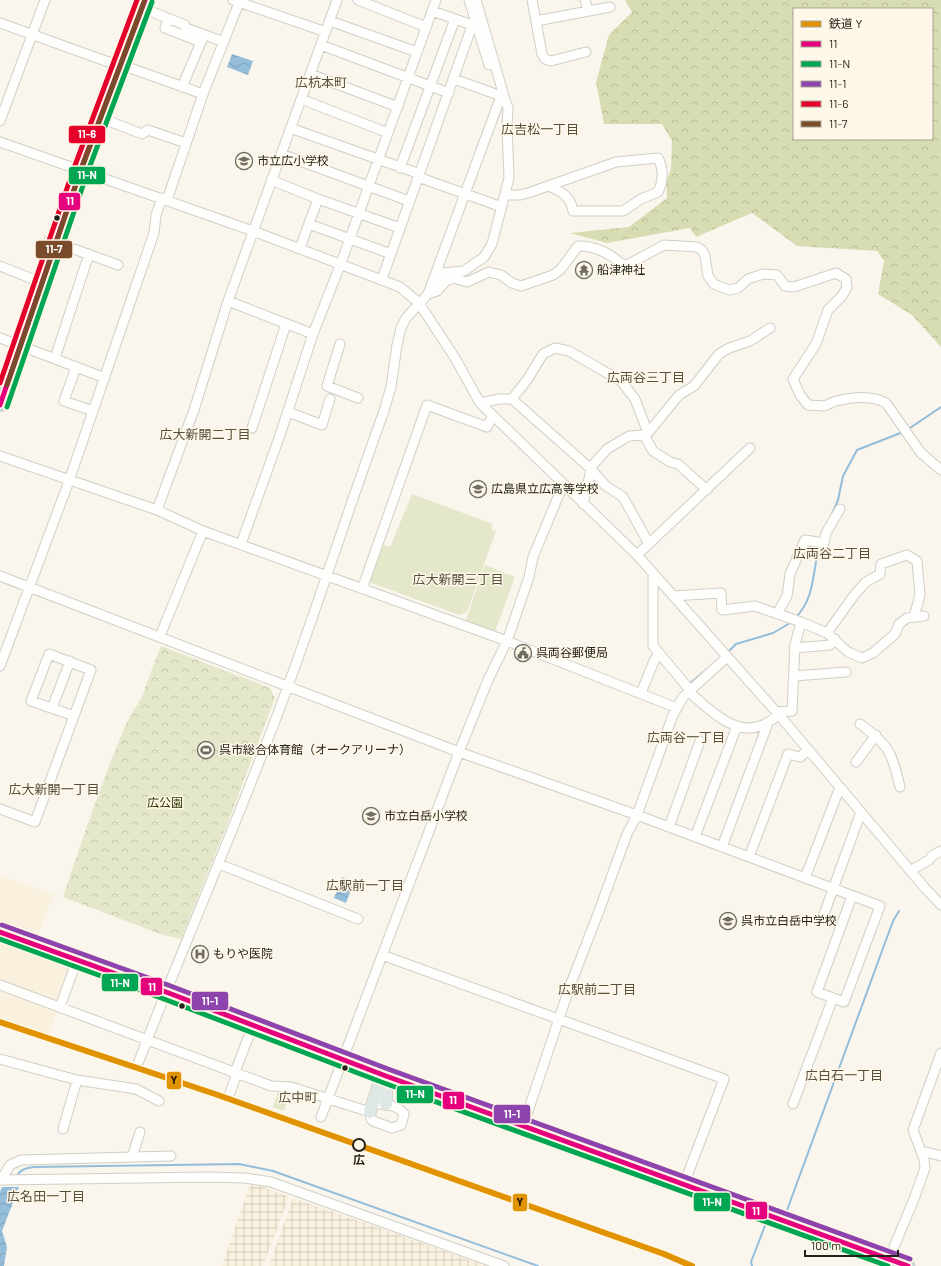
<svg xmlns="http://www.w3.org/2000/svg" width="941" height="1266" font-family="Barlow,'Noto Sans JP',sans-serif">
	<defs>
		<pattern id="industrial-grid" width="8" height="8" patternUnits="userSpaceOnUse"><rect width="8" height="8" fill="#f9f0dd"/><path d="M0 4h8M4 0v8" fill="none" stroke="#d5cebd"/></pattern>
		<pattern id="forest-crowns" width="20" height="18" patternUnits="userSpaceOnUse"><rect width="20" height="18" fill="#d8dcb2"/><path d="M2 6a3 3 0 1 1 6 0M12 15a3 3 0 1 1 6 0" fill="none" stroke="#b9bc98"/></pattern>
		<pattern id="park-crowns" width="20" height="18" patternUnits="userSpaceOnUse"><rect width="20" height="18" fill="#e5e7ca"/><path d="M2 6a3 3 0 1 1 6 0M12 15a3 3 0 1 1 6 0" fill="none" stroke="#c4c6ad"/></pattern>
		<pattern id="water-waves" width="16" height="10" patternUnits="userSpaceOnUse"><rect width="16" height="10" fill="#94bdda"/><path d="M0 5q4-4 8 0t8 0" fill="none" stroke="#7fa2ba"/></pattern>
	</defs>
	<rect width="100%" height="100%" fill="#faf6ed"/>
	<!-- built -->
	<path fill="#f9f0dd" d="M0,875L54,895L33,944L75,960L47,1040L0,1025Z"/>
	<!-- industrial -->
	<path fill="url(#industrial-grid)" d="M250,1185L263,1187L289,1197L263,1266H222Z
		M293,1198L382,1229L486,1266H269Z"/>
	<!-- forest -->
	<path fill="url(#forest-crowns)" fill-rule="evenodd" d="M625,0H941V347L912,315L878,294L884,261L877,251L797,246L752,213L696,237L690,228L607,243L570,233L629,227L667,198L666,182L671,169L672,141L662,124H604L596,82L609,35L632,12ZM794,9H932V139H794Z"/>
	<!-- park -->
	<path fill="url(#park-crowns)" d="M161,646L270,688L275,698L227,825L181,939L160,934L63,897C82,839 102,782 125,726C130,715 138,705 143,694C149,678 154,662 161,646Z
		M279,1089L291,1090L284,1111L273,1107Z"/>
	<!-- pitch -->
	<path fill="#e5e7ca" d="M412,494L493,524L491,529L496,531L467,612L459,615L369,582L381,544L390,547Z
		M485,565L515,577L495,632L465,622Z"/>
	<!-- water -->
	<path fill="url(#water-waves)" d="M232,54L253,61L248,75L227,67Z
		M342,877L354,882L346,903L334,898Z
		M2,1187H19L2,1231L7,1247L4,1266H0V1192Z"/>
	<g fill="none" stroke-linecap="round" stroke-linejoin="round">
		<!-- stream -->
		<path stroke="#94bdda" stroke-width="2" d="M907,430L941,407
			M831,516L838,500L843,476L857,450L903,432
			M796,617C816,597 812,569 820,545
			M727,653L736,644L773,633L792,622
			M688,685L706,670
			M17,1176C21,1169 26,1168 34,1167L239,1164L273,1171L538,1266
			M783,1215L786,1213L893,921L899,911
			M752,1266L751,1262L766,1223L770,1221"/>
		<!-- minor casing -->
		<g stroke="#d1cec6" stroke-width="11">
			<path id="minor" d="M233,0L326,32
				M358,0L426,27
				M469,0L489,65
				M532,0L542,54L545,59L551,61L586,52
				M585,0L588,11
				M142,8L185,25L186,28L224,42
				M432,11L478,27
				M168,18L165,28L201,42
				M330,21L417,52
				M536,21L610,7
				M0,23L114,64
				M321,45L449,93
				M116,63L203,94
				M310,74L398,107
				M454,79L501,96
				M182,87L204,35
				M301,99L388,133
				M101,118L142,134L148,130L186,143
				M0,121L45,0
				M290,128L420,174
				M0,142L253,231L400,287L419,303L455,358L480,403L637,555L779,715L925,888L941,905
				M281,154L409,201
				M400,168L455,19
				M418,177L502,207
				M271,180L318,199L400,228
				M506,195H520L531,192L616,162L658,158C664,169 663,182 658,192L641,199L623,211H573C571,197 562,192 551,187
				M167,200L203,94L240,0
				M309,224L391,254
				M49,240L118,265
				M300,248L318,199
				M0,266L35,280
				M382,279L472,26
				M433,283H436L443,273L464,271L484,257L492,244L509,178L507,126L508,108L502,91
				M428,294L437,291L446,281L453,278L467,282L489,272L501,275L512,283L521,286L553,275L561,269L578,246C589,245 605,251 614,258C619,262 620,263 627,265L664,245L697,247L702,250L705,256L708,276L714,284L729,290L738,288L748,279L763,274L777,275L785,286L794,287L836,273L846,279L847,287L842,296L828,310L816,344L793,379L800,395L808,405C814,405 819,406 824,406C828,405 832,402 836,401C852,397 872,395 886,403L921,453L941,470
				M228,301L313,334
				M0,338L105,378
				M340,344L327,386L358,398
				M55,358L89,254
				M76,367L64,401L93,411
				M512,399L591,469L606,486L623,497L649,544
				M480,403L499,399H512L527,380L543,354L555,348L569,351L621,381L635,399L648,433
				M288,412L322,425L330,399
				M252,428L286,324
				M644,435L653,451L670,462L678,464L707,490
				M0,456L157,510L203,531L507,641L677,708
				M583,504L592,466L607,449L629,436L644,435L648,433L679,395L694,386L719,354L729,348L750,341L770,328
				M157,510L194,410L228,301L337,0
				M241,544L279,438L313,334L341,263L436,0
				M637,555L750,448
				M653,573V646L690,690
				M0,576L459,752L637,815L880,906L844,1002L817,992L852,896
				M362,589L427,405L487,427L492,417
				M673,596L721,593L722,610L755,606L801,622L827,633L848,652L862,658L873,653L895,634L899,624L907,618L924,616
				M777,614L787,596L790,574L805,540L824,543L826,533L840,509
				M827,633L855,594L866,582L880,574L881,564L907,555L917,561L920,595L914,617
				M160,636L203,531
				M794,648L830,645L835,639
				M0,666L69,481L154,233L156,215L162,198
				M794,676L846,672
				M689,692C707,707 733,736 760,726C767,724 773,719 779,715
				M641,693L654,661L659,653
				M52,708L70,661
				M776,712L792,711L795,645L801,622
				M860,724C889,745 892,752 900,787
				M856,762L876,735
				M0,809L35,822L91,670L49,654L31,701L74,716
				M669,827L700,741
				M695,837L737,726
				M722,847L768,723
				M749,857L788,754L800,757L808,750
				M219,864L358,919
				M910,871L929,860L932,856L941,851
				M805,878L840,787
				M824,914L861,812
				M382,955L724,1079L684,1184
				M0,985L271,1086L291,1087L370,1112L371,1119L373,1121L392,1128L401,1125L404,1114C400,1107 388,1104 380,1104
				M60,1007L77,960
				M0,1059L77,1080L136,1089L159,1101
				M139,1061C187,935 242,813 288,686C321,596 350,504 383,414L391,387L397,345L401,328L406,318L428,294L501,96L502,89L476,0
				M235,1072L253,1025
				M230,1093L237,1073
				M793,1104L833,998
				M321,1117L459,752L488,680L507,641L529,577L533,557L563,485
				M523,1126L570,986L599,911L627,834L637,815L673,715L683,697L727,657
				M63,1129L77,1080
				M922,1153L926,1152L941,1156
				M132,1157L140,1132
				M0,1180L208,1177L245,1178L271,1182L504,1266
				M1,1180L10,1165L21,1160L171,1156
				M886,1266L914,1199L925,1168L924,1159L913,1130L941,1053"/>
		</g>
		<!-- major casing -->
		<g stroke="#d6d4cf" stroke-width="14">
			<path id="major" d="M386,1104V1076
				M370,1112L379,1085L386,1076"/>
		</g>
		<!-- highway casing -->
		<g stroke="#d6d4cf" stroke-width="15">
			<path id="highway" d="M0,405L81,169L145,0
				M0,932L166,992L386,1076L908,1266"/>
		</g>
		<!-- minor -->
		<use href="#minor" stroke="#fefefc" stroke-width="9"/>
		<!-- major -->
		<use href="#major" stroke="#e0e8e5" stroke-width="12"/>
		<!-- highway -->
		<use href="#highway" stroke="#cadbd6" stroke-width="13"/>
		<!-- bus-1 casing -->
		<g stroke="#fff8e8" stroke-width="8">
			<path id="bus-1" d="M0,405L81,169L145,0
				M0,932L166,992L386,1076L908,1266"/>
		</g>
		<!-- bus-2 casing -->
		<g stroke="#fff8e8" stroke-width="8">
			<path id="bus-2" d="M7,407L88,171L152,2
				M0,939L164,999L384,1083L888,1266"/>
		</g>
		<!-- bus-3 casing -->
		<g stroke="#fff8e8" stroke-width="8">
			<path id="bus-3" d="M2,925L168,985L388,1069L910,1259"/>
		</g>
		<!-- bus-4 casing -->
		<g stroke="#fff8e8" stroke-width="8">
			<path id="bus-4" d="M0,383L74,168L137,0"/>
		</g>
		<!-- bus-5 casing -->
		<g stroke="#fff8e8" stroke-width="8">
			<path id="bus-5" d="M7,385L81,170L144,2"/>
		</g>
		<!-- bus-1 -->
		<use href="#bus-1" stroke="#e5007d" stroke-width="5"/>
		<!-- bus-2 -->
		<use href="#bus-2" stroke="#00a651" stroke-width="5"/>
		<!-- bus-3 -->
		<use href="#bus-3" stroke="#8e44ad" stroke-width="5"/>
		<!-- bus-4 -->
		<use href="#bus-4" stroke="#e4002b" stroke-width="5"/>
		<!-- bus-5 -->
		<use href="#bus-5" stroke="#7a4b2a" stroke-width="5"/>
		<!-- rail-1 casing -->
		<g stroke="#fff8e8" stroke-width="9">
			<path id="rail-1" d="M0,1022L215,1094L664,1254L692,1266"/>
		</g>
		<!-- rail-1 -->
		<use href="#rail-1" stroke="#e19201" stroke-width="6"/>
	</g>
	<!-- icons -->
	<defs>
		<g id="school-ring" transform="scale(0.9)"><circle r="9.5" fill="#fff8e8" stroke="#706d64" stroke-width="1.5"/><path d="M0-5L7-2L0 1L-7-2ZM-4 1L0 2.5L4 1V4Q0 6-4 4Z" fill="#706d64"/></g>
		<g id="temple-ring" transform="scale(0.9)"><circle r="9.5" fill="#fff8e8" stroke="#706d64" stroke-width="1.5"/><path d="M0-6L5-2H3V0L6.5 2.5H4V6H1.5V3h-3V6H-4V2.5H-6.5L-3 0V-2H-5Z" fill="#706d64"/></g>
		<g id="civic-ring" transform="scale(0.9)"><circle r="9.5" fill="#fff8e8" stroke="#706d64" stroke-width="1.5"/><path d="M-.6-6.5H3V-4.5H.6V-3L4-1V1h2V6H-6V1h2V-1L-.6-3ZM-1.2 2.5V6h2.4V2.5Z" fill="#706d64"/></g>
		<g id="stadium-ring" transform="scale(0.9)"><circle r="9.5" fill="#fff8e8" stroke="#706d64" stroke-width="1.5"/><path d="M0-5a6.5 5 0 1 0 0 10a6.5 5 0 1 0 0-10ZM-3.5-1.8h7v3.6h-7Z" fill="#706d64"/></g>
		<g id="hospital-ring" transform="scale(0.9)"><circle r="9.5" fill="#fff8e8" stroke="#706d64" stroke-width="1.5"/><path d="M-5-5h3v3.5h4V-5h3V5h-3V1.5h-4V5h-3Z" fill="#706d64"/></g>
	</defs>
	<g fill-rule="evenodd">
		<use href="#school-ring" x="244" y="161"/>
		<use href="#temple-ring" x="584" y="270"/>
		<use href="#school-ring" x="478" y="489"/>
		<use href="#civic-ring" x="523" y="653"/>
		<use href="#stadium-ring" x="206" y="750"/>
		<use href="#school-ring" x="371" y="816"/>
		<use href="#school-ring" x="728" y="921"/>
		<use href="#hospital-ring" x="200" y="954"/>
	</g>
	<!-- markers -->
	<g fill="#26231b" stroke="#fff8e8" stroke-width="1.5">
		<circle cx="57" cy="218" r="3.5"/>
		<circle cx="182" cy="1006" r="3.5"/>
		<circle cx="345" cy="1068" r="3.5"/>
	</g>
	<circle fill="#fff8e8" stroke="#26231b" stroke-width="2" cx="359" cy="1145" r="6"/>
	<g text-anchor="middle" stroke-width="3" stroke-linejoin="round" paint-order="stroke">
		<!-- poi labels -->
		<g font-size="12" fill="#26231b" stroke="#fff8e8" text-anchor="start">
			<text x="257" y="165">市立広小学校</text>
			<text x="597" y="274">船津神社</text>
			<text x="491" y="493">広島県立広高等学校</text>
			<text x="536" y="657">呉両谷郵便局</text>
			<text x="219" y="754">呉市総合体育館（オークアリーナ）</text>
			<text x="384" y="820">市立白岳小学校</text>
			<text x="741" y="925">呉市立白岳中学校</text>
			<text x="213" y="958">もりや医院</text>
		</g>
		<!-- park labels -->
		<g font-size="12" fill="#2f3400" stroke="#fff8e8">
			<text x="165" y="807">広公園</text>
		</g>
		<!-- stop labels -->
		<g font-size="12" font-weight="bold" fill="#26231b" stroke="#fff8e8">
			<text x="359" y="1164">広</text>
		</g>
		<!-- neighbourhood labels -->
		<g font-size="13" fill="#57503f" stroke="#fff8e8">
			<text x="321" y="87">広杭本町</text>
			<text x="540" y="134">広吉松一丁目</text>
			<text x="646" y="382">広両谷三丁目</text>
			<text x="205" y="439">広大新開二丁目</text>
			<text x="832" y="558">広両谷二丁目</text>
			<text x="458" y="584">広大新開三丁目</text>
			<text x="686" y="742">広両谷一丁目</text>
			<text x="54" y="794">広大新開一丁目</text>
			<text x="365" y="890">広駅前一丁目</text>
			<text x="597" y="994">広駅前二丁目</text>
			<text x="844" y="1080">広白石一丁目</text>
			<text x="298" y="1102">広中町</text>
			<text x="46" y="1201">広名田一丁目</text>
		</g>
	</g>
	<g stroke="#fff8e8" stroke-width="1.5">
		<rect x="68" y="125" width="38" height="19" rx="4" fill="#e4002b"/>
		<rect x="68" y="166" width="38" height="19" rx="4" fill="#00a651"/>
		<rect x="58" y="192" width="23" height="19" rx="4" fill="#e5007d"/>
		<rect x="35" y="240" width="38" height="19" rx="4" fill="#7a4b2a"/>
		<rect x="101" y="973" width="38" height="19" rx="4" fill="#00a651"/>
		<rect x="140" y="977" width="23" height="19" rx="4" fill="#e5007d"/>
		<rect x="191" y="991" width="38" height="20" rx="4" fill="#8e44ad"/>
		<rect x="166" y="1071" width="16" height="19" rx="4" fill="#e19201"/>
		<rect x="396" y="1085" width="38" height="19" rx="4" fill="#00a651"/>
		<rect x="442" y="1091" width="23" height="19" rx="4" fill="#e5007d"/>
		<rect x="493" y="1104" width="38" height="20" rx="4" fill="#8e44ad"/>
		<rect x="693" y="1192" width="38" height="20" rx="4" fill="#00a651"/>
		<rect x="512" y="1193" width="16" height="19" rx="4" fill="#e19201"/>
		<rect x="745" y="1201" width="23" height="19" rx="4" fill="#e5007d"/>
	</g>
	<g font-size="11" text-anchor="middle" font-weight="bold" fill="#fff">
		<text x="87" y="138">11-6</text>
		<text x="87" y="179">11-N</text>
		<text x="70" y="205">11</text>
		<text x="54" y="253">11-7</text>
		<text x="120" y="987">11-N</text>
		<text x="152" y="991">11</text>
		<text x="210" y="1005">11-1</text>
		<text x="415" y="1098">11-N</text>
		<text x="453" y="1104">11</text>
		<text x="512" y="1118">11-1</text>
		<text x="712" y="1206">11-N</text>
		<text x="756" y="1215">11</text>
	</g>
	<g font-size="11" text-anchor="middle" font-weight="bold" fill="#111">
		<text x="174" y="1084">Y</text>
		<text x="520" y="1206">Y</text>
	</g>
	<!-- legend -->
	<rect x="793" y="8" width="140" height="132" fill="#fff8e8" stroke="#a8a396"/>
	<rect x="801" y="21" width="20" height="6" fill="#e19201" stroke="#a8a396"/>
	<text x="829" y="28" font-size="12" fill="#26231b">鉄道 Y</text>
	<rect x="801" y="41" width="20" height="6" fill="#e5007d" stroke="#a8a396"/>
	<text x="829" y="48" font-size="12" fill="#26231b">11</text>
	<rect x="801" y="61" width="20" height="6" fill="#00a651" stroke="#a8a396"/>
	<text x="829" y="68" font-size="12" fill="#26231b">11-N</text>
	<rect x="801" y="81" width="20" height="6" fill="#8e44ad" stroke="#a8a396"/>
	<text x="829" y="88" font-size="12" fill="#26231b">11-1</text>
	<rect x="801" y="101" width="20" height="6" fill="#e4002b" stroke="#a8a396"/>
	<text x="829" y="108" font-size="12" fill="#26231b">11-6</text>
	<rect x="801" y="121" width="20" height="6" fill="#7a4b2a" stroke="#a8a396"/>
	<text x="829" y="128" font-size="12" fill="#26231b">11-7</text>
	<!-- scale -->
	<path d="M805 1250v6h93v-6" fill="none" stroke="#26231b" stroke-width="2"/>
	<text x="811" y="1250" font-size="12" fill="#26231b" stroke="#fff8e8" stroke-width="3" paint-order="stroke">100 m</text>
</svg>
